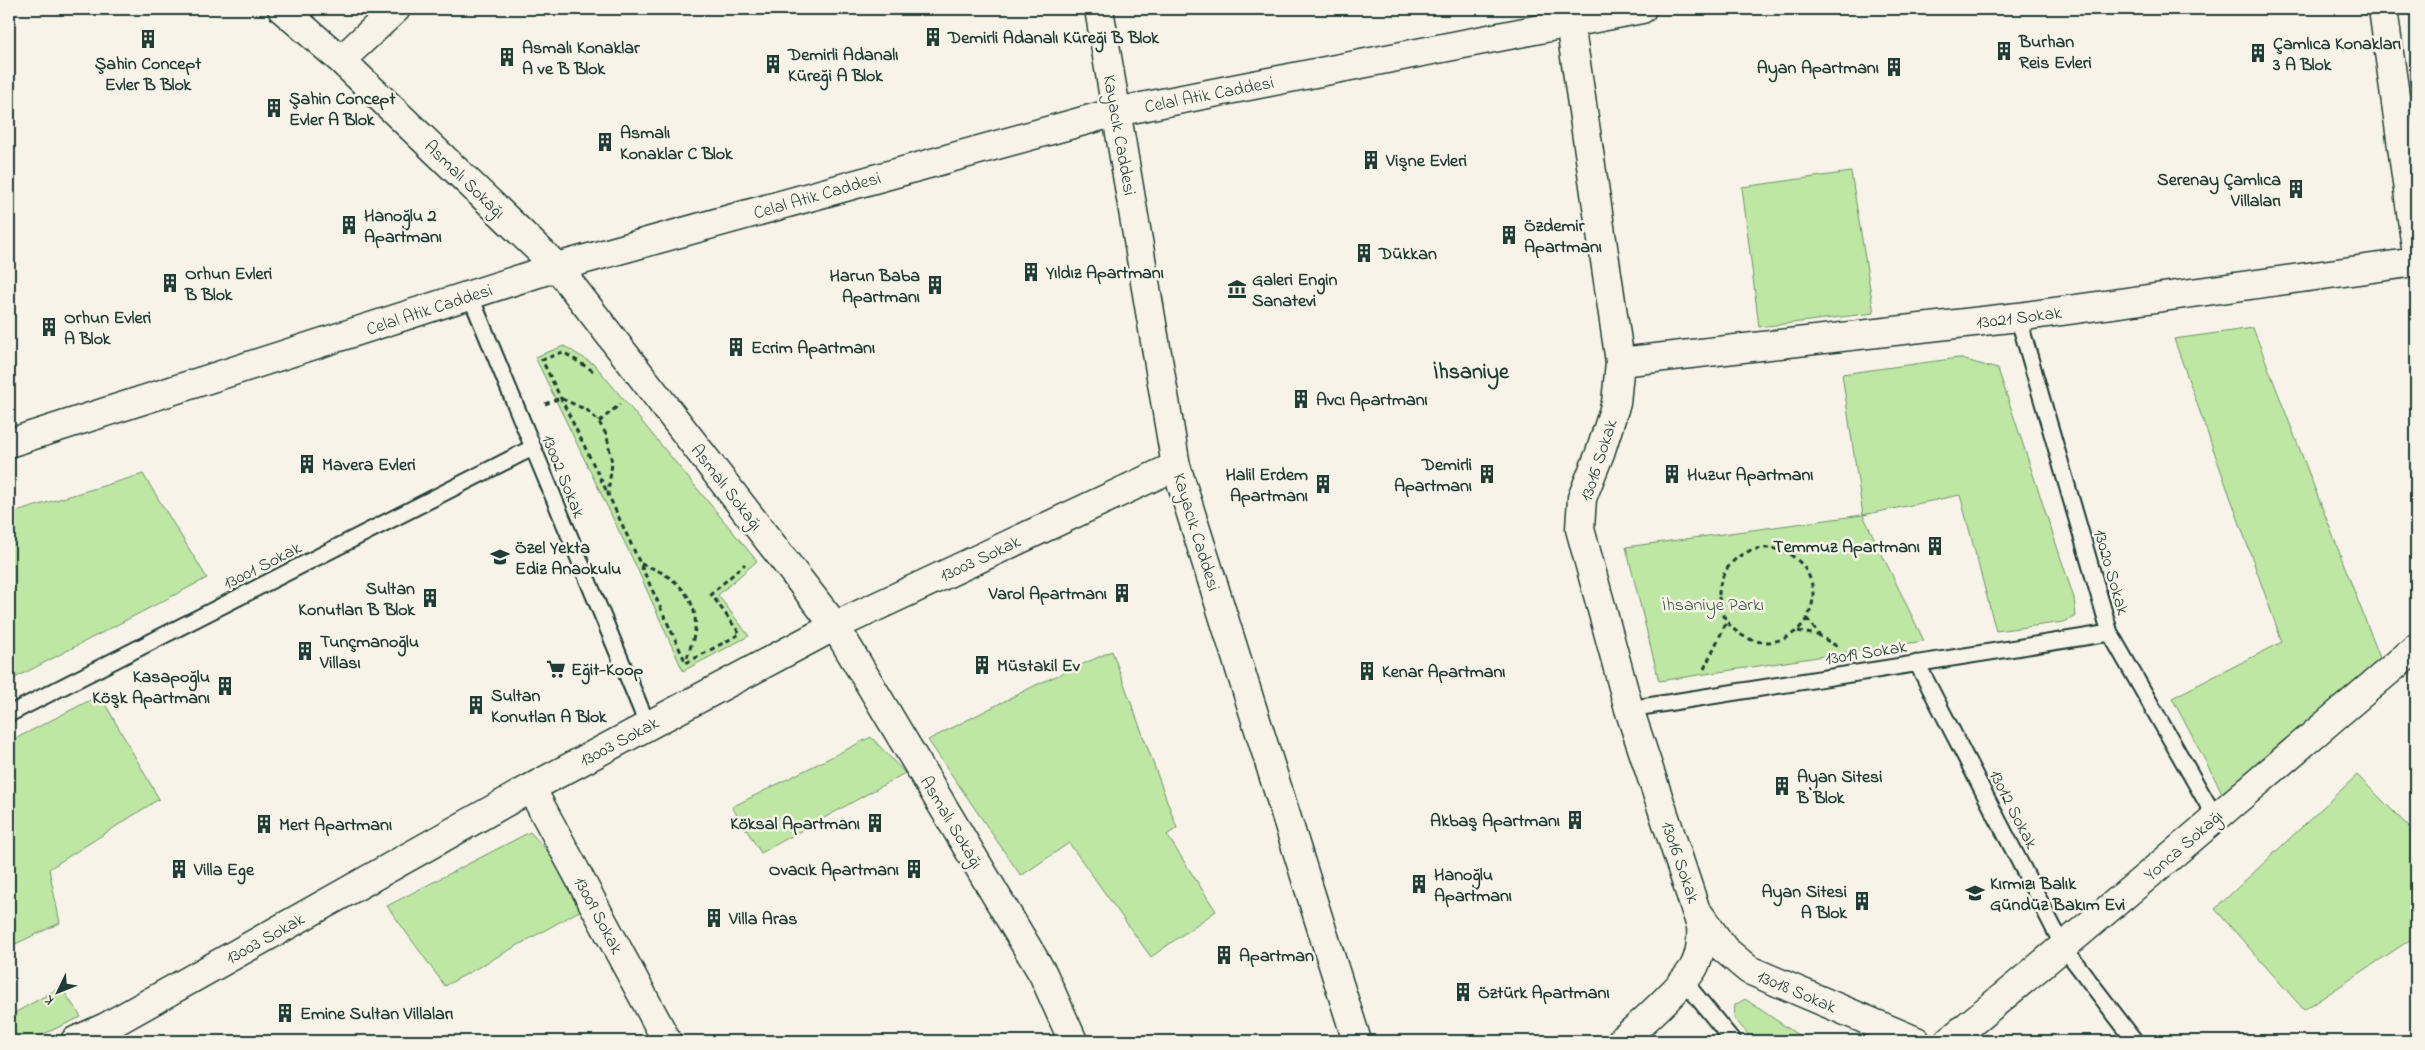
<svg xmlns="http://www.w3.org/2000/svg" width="2425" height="1050" font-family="'Indie Flower',sans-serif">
	<rect width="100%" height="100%" fill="#f7f3e8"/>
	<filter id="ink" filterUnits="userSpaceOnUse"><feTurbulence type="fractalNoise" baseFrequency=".02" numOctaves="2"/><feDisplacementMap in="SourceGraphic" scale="10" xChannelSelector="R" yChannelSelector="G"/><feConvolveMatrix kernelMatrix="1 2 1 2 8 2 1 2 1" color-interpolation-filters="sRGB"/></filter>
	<g filter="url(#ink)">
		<!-- green -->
		<path fill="#bee7a3" stroke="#6e926c" d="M1851,172L1874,313L1759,327L1742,187Z
			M2253,328L2385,671L2225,798L2172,698L2282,642L2174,339Z
			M564,346L595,365L757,561L718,595L749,636L683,671L636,566L535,357Z
			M1958,358L1998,369L2074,598L2076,616L2064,622L1996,631L1960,495L1863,515L1924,641L1659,681L1626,547L1863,515L1842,374Z
			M143,474L207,578L9,681V514Z
			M1112,651L1177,828L1167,835L1216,911L1151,957L1069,843L1021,876L928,740L1036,685Z
			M100,695L159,799L49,869L60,923L9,947V742Z
			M871,737L905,773L761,853L732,807Z
			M2357,775L2416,834V936L2304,1010L2215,909Z
			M530,832L556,860L581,910L445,986L387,906Z
			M61,987L81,1017L28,1041H9V1016Z
			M1745,999L1795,1033L1813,1041H1754L1734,1018L1735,1005Z"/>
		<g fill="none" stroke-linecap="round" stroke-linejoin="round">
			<!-- lane casing -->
			<g stroke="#1f3d34" stroke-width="19">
				<path id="lane" d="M470,295L648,726
					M2018,317L2110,633L2215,817
					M1917,663L2064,948L2135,1041
					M1629,709L2110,633
					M9,714L532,448
					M1684,981L1733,1041"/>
			</g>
			<!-- street casing -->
			<g stroke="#1f3d34" stroke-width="31">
				<path id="street" d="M282,9L341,60L557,267L835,626L1043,974L1073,1041
					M2383,9L2416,248
					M1570,23L1620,362L1616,403L1600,453L1582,498L1580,529L1629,709L1701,926C1702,940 1701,954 1694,967C1684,985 1638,1027 1621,1041
					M341,60L396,9
					M1620,362L2018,317L2416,262
					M531,788L667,1041
					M1699,914L1724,949L1749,970L1916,1041
					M75,1041L106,1027L531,788L835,626L1176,466
					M1949,1041C2107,913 2260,779 2416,648"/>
			</g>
			<!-- secondary casing -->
			<g stroke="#1f3d34" stroke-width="31">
				<path id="secondary" d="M1099,9L1176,466L1357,1041
					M9,443L557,267L1116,112L1642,9"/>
			</g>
			<!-- path -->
			<path stroke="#1f3d34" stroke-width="3" stroke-dasharray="5 4" stroke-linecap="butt" d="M593,371L563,352L542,360L608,494
				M545,404L560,398L587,410L599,422L607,436L612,463L608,494L686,663L740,634L711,594L745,564
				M599,422L620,404
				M1719 595a47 47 0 1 1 94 0a47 47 0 1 1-94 0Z
				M641,564C673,573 702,599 694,635C692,644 688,653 686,662
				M1807,619L1821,637L1840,648
				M1798,631L1821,636
				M1704,669L1727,621"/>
			<!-- lane -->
			<use href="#lane" stroke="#f7f3e8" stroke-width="15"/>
			<!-- street -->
			<use href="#street" stroke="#f7f3e8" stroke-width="28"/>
			<!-- secondary -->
			<use href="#secondary" stroke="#f7f3e8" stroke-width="28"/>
		</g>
	</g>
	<!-- icons -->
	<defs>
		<g id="building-bare" transform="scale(1.5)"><path d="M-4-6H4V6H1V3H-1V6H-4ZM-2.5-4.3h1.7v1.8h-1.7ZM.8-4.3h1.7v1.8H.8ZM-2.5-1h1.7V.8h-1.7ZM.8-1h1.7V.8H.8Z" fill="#1f3d34" stroke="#f7f3e8" stroke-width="2.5" paint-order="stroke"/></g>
		<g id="museum-bare" transform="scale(1.5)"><path d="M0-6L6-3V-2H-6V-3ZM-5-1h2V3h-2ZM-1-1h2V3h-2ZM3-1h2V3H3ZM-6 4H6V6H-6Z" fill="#1f3d34" stroke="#f7f3e8" stroke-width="2.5" paint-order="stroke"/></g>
		<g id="school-bare" transform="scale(1.5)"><path d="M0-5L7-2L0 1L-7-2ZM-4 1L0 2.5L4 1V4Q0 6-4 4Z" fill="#1f3d34" stroke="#f7f3e8" stroke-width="2.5" paint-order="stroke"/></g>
		<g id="supermarket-bare" transform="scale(1.5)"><path d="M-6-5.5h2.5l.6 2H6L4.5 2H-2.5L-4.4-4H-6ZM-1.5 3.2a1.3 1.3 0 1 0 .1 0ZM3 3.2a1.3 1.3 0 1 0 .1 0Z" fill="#1f3d34" stroke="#f7f3e8" stroke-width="2.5" paint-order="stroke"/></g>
	</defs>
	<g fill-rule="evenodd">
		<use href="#building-bare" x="933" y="37"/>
		<use href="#building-bare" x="148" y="39"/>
		<use href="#building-bare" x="2004" y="51"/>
		<use href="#building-bare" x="2258" y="53"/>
		<use href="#building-bare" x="507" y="57"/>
		<use href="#building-bare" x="773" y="64"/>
		<use href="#building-bare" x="1894" y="67"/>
		<use href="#building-bare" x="274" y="108"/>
		<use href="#building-bare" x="605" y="142"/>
		<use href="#building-bare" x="1371" y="160"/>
		<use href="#building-bare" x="2296" y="189"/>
		<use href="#building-bare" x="349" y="225"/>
		<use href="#building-bare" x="1509" y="235"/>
		<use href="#building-bare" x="1364" y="253"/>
		<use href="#building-bare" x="1031" y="272"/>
		<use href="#building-bare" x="170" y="283"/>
		<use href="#building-bare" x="935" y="285"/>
		<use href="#museum-bare" x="1237" y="289"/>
		<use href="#building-bare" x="49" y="327"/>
		<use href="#building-bare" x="736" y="347"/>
		<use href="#building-bare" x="1301" y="399"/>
		<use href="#building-bare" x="307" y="464"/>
		<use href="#building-bare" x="1487" y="474"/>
		<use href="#building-bare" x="1672" y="474"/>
		<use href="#building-bare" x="1323" y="484"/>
		<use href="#building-bare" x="1935" y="546"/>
		<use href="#school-bare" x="500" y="557"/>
		<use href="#building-bare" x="1122" y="593"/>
		<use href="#building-bare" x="430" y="598"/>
		<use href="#building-bare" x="305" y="651"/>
		<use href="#building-bare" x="982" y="665"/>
		<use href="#supermarket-bare" x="556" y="669"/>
		<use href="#building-bare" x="1367" y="671"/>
		<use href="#building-bare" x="225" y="686"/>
		<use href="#building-bare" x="476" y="705"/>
		<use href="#building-bare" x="1782" y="786"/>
		<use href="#building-bare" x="1575" y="820"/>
		<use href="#building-bare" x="875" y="823"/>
		<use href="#building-bare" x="264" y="824"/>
		<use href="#building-bare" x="179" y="869"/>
		<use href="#building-bare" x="914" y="869"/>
		<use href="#building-bare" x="1419" y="884"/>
		<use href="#school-bare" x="1975" y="893"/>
		<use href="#building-bare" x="1862" y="901"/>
		<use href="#building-bare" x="714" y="918"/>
		<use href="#building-bare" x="1224" y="955"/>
		<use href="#building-bare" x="1463" y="992"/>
		<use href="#building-bare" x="285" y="1013"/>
	</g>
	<g text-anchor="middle" stroke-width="5" stroke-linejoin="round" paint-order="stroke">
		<!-- poi labels -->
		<g font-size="18" font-weight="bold" fill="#1f3d34" stroke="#f7f3e8" text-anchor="start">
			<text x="948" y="43">Demirli Adanalı Küreği B Blok</text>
			<text x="2019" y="47">Burhan<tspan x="2019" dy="21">Reis Evleri</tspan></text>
			<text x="2273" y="49">Çamlıca Konakları<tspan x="2273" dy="21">3 A Blok</tspan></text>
			<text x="522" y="53">Asmalı Konaklar<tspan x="522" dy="21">A ve B Blok</tspan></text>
			<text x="788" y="60">Demirli Adanalı<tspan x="788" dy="21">Küreği A Blok</tspan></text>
			<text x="148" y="69" text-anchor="middle">Şahin Concept<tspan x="148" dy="21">Evler B Blok</tspan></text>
			<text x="1879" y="73" text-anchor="end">Ayan Apartmanı</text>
			<text x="289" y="104">Şahin Concept<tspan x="289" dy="21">Evler A Blok</tspan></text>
			<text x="620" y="138">Asmalı<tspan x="620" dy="21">Konaklar C Blok</tspan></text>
			<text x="1386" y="166">Vişne Evleri</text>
			<text x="2281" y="185" text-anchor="end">Serenay Çamlıca<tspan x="2281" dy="21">Villaları</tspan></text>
			<text x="364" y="221">Hanoğlu 2<tspan x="364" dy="21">Apartmanı</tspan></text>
			<text x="1524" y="231">Özdemir<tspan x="1524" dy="21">Apartmanı</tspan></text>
			<text x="1379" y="259">Dükkan</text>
			<text x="1046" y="278">Yıldız Apartmanı</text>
			<text x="185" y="279">Orhun Evleri<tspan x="185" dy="21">B Blok</tspan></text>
			<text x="920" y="281" text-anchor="end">Harun Baba<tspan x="920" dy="21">Apartmanı</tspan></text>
			<text x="1252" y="285">Galeri Engin<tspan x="1252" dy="21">Sanatevi</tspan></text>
			<text x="64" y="323">Orhun Evleri<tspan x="64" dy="21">A Blok</tspan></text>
			<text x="751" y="353">Ecrim Apartmanı</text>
			<text x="1316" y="405">Avcı Apartmanı</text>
			<text x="322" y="470">Mavera Evleri</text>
			<text x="1472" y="470" text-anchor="end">Demirli<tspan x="1472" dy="21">Apartmanı</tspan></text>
			<text x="1308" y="480" text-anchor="end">Halil Erdem<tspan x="1308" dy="21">Apartmanı</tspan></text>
			<text x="1687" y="480">Huzur Apartmanı</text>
			<text x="1920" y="552" text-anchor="end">Temmuz Apartmanı</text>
			<text x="515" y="553">Özel Yekta<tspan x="515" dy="21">Ediz Anaokulu</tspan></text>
			<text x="415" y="594" text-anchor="end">Sultan<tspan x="415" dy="21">Konutları B Blok</tspan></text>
			<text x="1107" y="599" text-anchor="end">Varol Apartmanı</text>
			<text x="320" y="647">Tunçmanoğlu<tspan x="320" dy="21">Villası</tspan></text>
			<text x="997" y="671">Müstakil Ev</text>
			<text x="571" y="675">Eğit-Koop</text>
			<text x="1382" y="677">Kenar Apartmanı</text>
			<text x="210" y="682" text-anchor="end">Kasapoğlu<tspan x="210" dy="21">Köşk Apartmanı</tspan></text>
			<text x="491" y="701">Sultan<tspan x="491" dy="21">Konutları A Blok</tspan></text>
			<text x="1797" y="782">Ayan Sitesi<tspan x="1797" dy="21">B Blok</tspan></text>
			<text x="1560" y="826" text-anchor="end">Akbaş Apartmanı</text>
			<text x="860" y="829" text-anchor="end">Köksal Apartmanı</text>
			<text x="279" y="830">Mert Apartmanı</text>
			<text x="194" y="875">Villa Ege</text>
			<text x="899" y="875" text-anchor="end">Ovacık Apartmanı</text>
			<text x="1434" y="880">Hanoğlu<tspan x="1434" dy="21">Apartmanı</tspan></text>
			<text x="1990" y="889">Kırmızı Balık<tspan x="1990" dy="21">Gündüz Bakım Evi</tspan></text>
			<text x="1847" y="897" text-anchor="end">Ayan Sitesi<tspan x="1847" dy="21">A Blok</tspan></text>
			<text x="729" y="924">Villa Aras</text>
			<text x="1239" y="961">Apartman</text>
			<text x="1478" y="998">Öztürk Apartmanı</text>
			<text x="300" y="1019">Emine Sultan Villaları</text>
		</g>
		<!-- street labels -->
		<g font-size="18" fill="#1f3d34" stroke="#f7f3e8">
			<text transform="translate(1209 94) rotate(-11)" y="6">Celal Atik Caddesi</text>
			<text transform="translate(1120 135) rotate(80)" y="6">Kayacık Caddesi</text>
			<text transform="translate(465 179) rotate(44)" y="6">Asmalı Sokağı</text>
			<text transform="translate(817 195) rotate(-16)" y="6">Celal Atik Caddesi</text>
			<text transform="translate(429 309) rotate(-18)" y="6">Celal Atik Caddesi</text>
			<text transform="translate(2019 317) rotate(-7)" y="6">13021 Sokak</text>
			<text transform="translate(1598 460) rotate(-72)" y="6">13016 Sokak</text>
			<text transform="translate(564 476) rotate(68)" y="6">13002 Sokak</text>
			<text transform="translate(727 487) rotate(52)" y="6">Asmalı Sokağı</text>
			<text transform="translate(1197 532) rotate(73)" y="6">Kayacık Caddesi</text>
			<text transform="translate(980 558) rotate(-25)" y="6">13003 Sokak</text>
			<text transform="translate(262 565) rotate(-27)" y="6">13001 Sokak</text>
			<text transform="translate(2112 572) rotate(74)" y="6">13020 Sokak</text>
			<text transform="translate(1866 652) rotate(-9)" y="6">13019 Sokak</text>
			<text transform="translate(619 741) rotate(-28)" y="6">13003 Sokak</text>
			<text transform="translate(2014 809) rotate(63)" y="6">13012 Sokak</text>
			<text transform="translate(952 822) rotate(59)" y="6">Asmalı Sokağı</text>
			<text transform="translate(2183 845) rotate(-41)" y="6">Yonca Sokağı</text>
			<text transform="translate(1681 862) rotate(71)" y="6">13016 Sokak</text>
			<text transform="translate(599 915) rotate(62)" y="6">13009 Sokak</text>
			<text transform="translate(265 938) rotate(-29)" y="6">13003 Sokak</text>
			<text transform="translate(1797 991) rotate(23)" y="6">13018 Sokak</text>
		</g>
		<!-- park labels -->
		<g font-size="18" fill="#375645" stroke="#f7f3e8">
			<text x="1713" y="610">İhsaniye Parkı</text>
		</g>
		<!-- district labels -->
		<g font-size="22" font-weight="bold" fill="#1f3d34" stroke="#f7f3e8">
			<text x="1471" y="378">İhsaniye</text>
		</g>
	</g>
	<!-- margin -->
	<rect width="2425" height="1050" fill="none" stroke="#f7f3e8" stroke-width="30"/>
	<rect x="15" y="15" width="2395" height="1020" fill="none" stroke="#1f3d34" stroke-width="2" filter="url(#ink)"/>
	<!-- north arrow -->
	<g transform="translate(58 992) rotate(227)" stroke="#f7f3e8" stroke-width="4" paint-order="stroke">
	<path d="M0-4L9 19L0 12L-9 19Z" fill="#1f3d34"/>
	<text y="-8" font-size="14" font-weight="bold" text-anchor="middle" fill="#1f3d34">K</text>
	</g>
</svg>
